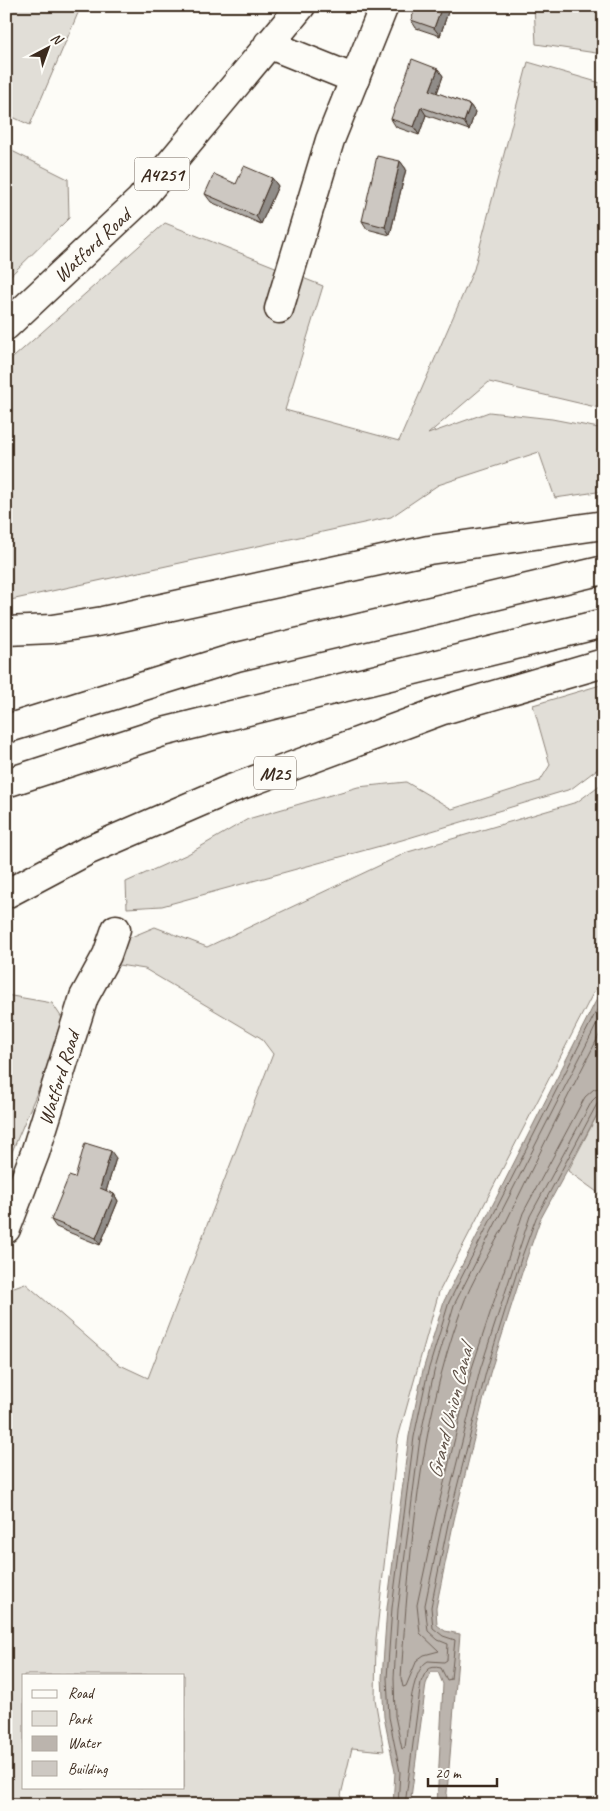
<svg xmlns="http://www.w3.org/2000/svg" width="610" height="1811" font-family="Caveat,sans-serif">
	<rect width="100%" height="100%" fill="#fdfcf7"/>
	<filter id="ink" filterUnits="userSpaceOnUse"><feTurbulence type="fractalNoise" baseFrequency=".02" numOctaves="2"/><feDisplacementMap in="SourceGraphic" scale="10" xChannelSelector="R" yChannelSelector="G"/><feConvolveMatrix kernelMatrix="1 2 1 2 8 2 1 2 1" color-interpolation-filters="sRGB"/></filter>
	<g filter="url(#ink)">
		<!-- green -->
		<path fill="#e1ded7" stroke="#8e847a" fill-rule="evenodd" d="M6,6H81L30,125L6,114Z
			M534,6H604V56L596,53L536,44Z
			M528,62L604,84V409L489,382L428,434L489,412L552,419L604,429V491L555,498L539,452L438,485L391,517L6,601V364L165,223L323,286L285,410L399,441L474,269Z
			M6,148L68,179L69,218L6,280Z
			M604,684V764L571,789L402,840L162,906L127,908L126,882L188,854L248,819L358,787L406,782L452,809L540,781L550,765L533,705Z
			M604,782V972L439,1292L398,1438L376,1639L375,1699L384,1751L352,1748L341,1795L345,1805H6V1290L25,1283L118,1364L148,1378L273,1054L261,1038L145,969L112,964L124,940L155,927L207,947L408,852L577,802ZM24,1675H184V1787H24Z
			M6,995L52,1003L66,1024L6,1166Z
			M604,1102V1197L568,1171Z"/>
		<!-- water -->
		<path fill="#bbb4ad" stroke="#887d74" d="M604,985V1102L540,1220L526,1260L490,1373L454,1520L436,1608L437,1625L445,1631L460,1634L446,1805H437L443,1684L438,1672H431L426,1684L410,1805H393L395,1772L384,1717L382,1678L387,1608L409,1436L423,1370L444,1301Z"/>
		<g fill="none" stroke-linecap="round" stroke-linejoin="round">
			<!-- shore -->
			<path stroke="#6e6157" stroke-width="1" d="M604,1010L454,1305L434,1372L420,1438L398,1609L394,1678L395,1716L402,1749L405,1747C408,1728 410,1670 428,1661L444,1662L447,1660L448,1644L438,1640L428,1631L425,1605L443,1518L480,1370L530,1216L592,1101L597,1096L604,1095
				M604,1026C570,1091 538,1156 506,1222C491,1251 472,1279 461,1310C419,1426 409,1555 401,1678L403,1687L406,1686L417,1660L424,1655L439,1651L420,1633L417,1605L436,1516L472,1368L523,1213L585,1097L594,1089L604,1087
				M398,1805L400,1772L389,1717L387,1678L392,1608L414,1437L428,1371L449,1302L604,996
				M405,1805L421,1682C426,1671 428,1665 441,1668L447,1680L451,1679L455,1640L443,1636L433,1628L431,1607L449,1519L486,1372L521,1259L536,1218L597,1104L604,1101"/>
			<!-- minor casing -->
			<g stroke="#3b2a1e" stroke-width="31">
				<g id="minor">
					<path d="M268,44L355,79"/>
					<path d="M279,309L330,140L384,6"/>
					<path id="s1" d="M6,1229L35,1153L84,997L107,955L116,929"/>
				</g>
			</g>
			<!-- primary casing -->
			<g stroke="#3b2a1e" stroke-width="31">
				<g id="primary">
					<path id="s2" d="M6,326L140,200L301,6"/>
				</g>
			</g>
			<!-- motorway casing -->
			<g stroke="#3b2a1e" stroke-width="31">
				<path id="motorway" d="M6,631L52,629L103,621L429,550L604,525
					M6,729L237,657L604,570
					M6,783L163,732L604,623
					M6,894L87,851L228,790L443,710L604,663"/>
			</g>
			<!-- minor -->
			<use href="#minor" stroke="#fdfcf7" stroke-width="28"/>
			<!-- primary -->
			<use href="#primary" stroke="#fdfcf7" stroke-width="28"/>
			<!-- motorway -->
			<use href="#motorway" stroke="#fdfcf7" stroke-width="28"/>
		</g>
		<!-- wall -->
		<path fill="#b0aca7" stroke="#3b2a1e" d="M416,6H450L440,36L416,28L411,20Z
			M438,69L443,76L437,93L470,105L475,112L469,130L426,115L419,135L396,127L391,119Z
			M400,161L406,169L390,235L367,229L362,221Z
			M272,178L278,186L261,224L211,202L205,194L236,184Z
			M116,1158L106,1191L114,1194L118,1201L100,1245L56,1227L51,1220L75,1178Z"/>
		<!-- shaded-wall -->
		<path fill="#908c88" stroke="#3b2a1e" d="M442,6H450L440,36L434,28Z
			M438,69L443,76L435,98L430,90Z
			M470,105L475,112L469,130L464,122Z
			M421,107L426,115L419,135L414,127Z
			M400,161L406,169L390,235L385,227Z
			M272,178L278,186L261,224L256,216Z
			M111,1151L116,1158L105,1195L100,1188Z
			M114,1194L118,1201L100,1245L96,1238Z"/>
		<!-- building -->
		<path fill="#cdc8c2" stroke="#3b2a1e" d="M416,6H442L434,28L411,20Z
			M412,59L438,69L430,90L470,105L464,122L421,107L414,127L391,119Z
			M377,156L400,161L385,227L362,221Z
			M244,166L272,178L256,216L205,194L214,174L236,184Z
			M85,1143L111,1151L100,1188L114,1194L96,1238L51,1220L69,1176L75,1178Z"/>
	</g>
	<g text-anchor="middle" stroke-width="4" stroke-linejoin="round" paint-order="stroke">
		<!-- shield labels -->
		<g fill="#fdfcf7" stroke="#75695f" stroke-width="1">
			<rect x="134.5" y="157.5" width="55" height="33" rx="4"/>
			<rect x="254" y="756.5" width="42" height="33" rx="4"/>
		</g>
		<g font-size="19" font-weight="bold" fill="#3b2a1e">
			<text x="162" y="181">A4251</text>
			<text x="275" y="780">M25</text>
		</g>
		<!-- street labels -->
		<g font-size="20" fill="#3b2a1e" stroke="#fdfcf7">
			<text dy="7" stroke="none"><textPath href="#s2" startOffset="118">Watford Road</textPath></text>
			<text dy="7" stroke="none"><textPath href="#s1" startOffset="160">Watford Road</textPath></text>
		</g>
		<!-- water labels -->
		<g font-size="21" font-style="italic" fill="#615349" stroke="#fdfcf7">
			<text transform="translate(450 1412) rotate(-76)" y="7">Grand Union Canal</text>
		</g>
	</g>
	<!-- margin -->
	<rect width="610" height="1811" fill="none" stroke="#fdfcf7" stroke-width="25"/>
	<rect x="12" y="12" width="585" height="1786" fill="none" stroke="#3b2a1e" stroke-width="2" filter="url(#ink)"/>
	<!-- legend -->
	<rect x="22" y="1674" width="162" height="115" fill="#fdfcf7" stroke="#afa8a0"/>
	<rect x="32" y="1690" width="25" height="8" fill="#fdfcf7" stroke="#afa8a0"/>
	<text x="68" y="1698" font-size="15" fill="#3b2a1e">Road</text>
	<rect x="32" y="1711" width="25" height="15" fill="#e1ded7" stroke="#afa8a0"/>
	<text x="68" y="1724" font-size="15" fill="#3b2a1e">Park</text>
	<rect x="32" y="1736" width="25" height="15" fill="#bbb4ad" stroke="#afa8a0"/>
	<text x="68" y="1748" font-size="15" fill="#3b2a1e">Water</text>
	<rect x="32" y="1761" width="25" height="15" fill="#cdc8c2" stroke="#afa8a0"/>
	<text x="68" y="1774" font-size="15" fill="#3b2a1e">Building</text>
	<!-- north arrow -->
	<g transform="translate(48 48) rotate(41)" stroke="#fdfcf7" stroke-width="4" paint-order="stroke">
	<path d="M0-4L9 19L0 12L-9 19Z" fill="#3b2a1e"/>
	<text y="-8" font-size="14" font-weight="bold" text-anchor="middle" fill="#3b2a1e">N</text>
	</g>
	<!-- scale -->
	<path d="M428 1778v8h69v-8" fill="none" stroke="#3b2a1e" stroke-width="2.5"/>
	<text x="435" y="1778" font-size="15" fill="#3b2a1e" stroke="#fdfcf7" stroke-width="4" paint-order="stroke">20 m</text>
</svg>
